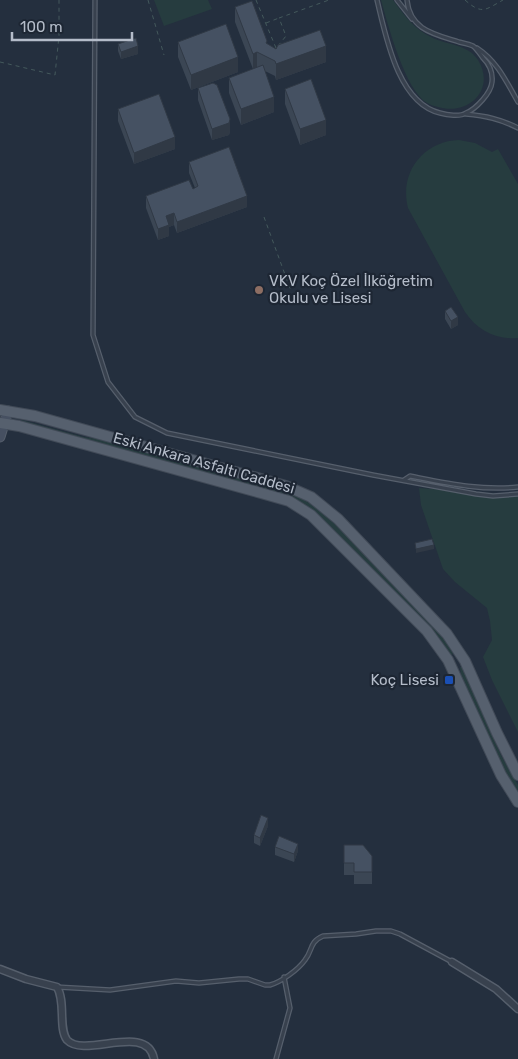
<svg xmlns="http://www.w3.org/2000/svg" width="518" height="1059" font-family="Rubik,sans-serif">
	<rect width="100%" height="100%" fill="#242f3e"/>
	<!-- green -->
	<path fill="#263c3f" d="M154,0H208L212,9L164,26Z
		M381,0H393C404,15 414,29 431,37C446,45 468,44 478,60C496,89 469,116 438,107C435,106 430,105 427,103C405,90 388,25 381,0Z
		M459,140L475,143L492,152L498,149L518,184V338C496,340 477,330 465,312L408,208C399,173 423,141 459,140Z
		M22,420L84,437L105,440L284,490L302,498L326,515L427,618L443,636L453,654L451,655L435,633L329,525L318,515L283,494L21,421Z
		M419,488L518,495V732L492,680L483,657L492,640L490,621L487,608L455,582L443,569L421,505Z
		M460,667H462L501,755L518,785V792L497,758L461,676Z"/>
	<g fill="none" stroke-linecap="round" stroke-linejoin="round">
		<!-- lane casing -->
		<g stroke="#565f6c" stroke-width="5.5">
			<path id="lane" d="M95,0L93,335L108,382L135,417L167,433L373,475L476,494L493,496L518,494
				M377,0C386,37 398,103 440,113C447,115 460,117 466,113C476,109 491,93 492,82C493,73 489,64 483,58C480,54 477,49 473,46C469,44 463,43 459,42C434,34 410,30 407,0
				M397,0L412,19
				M477,48C497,61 506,81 518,102
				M466,114C486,116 500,119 518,128
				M404,480L410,476C446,483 481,491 518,487
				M57,987L110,990L176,981L199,983L239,979H248L265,985H270C281,982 298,970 305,960C313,950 309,942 323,936L356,934L376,931H391L400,934L452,962
				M276,1059L290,1008L284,977"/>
		</g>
		<!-- street casing -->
		<g stroke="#565f6c" stroke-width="9">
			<path id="street" d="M452,962L496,989L518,1009
				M0,969L26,979L57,987C66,1002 58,1028 67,1040C85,1059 147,1022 154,1059"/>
		</g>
		<!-- secondary casing -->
		<g stroke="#565f6c" stroke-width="11">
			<path id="secondary" d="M0,437L8,411"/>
		</g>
		<!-- primary casing -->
		<g stroke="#414a57" stroke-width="12">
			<path id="primary" d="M0,410L35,416L286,486L311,497L338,519L447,634L465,661L497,733L518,775
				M0,423L19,426L261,493L289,501L311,515L427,631L448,660L501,775L518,802"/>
		</g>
		<!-- path -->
		<path stroke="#44595c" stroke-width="1" stroke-dasharray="4 4" stroke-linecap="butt" d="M148,0L164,55
			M256,0L276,48
			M465,0C482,15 485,10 503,0
			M266,23L279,18
			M278,46L286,36L279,18L329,0
			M0,62L55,75L59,36V0
			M264,217L291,291"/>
		<!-- lane -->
		<use href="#lane" stroke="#38414e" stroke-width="3"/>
		<!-- street -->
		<use href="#street" stroke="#38414e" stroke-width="6"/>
		<!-- secondary -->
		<use href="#secondary" stroke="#465061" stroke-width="9"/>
		<!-- primary -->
		<use href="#primary" stroke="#56606e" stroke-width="10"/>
	</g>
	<!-- wall -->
	<path fill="#3b4654" d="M235,7L267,44L276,49L326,62L276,80L275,76L265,71L274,112L241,125L229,93V78L253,69L235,22Z
		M178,42L238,72L191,90L178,57Z
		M118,44L138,54L121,59L118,51Z
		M198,88L230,131L229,135L212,140L198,100Z
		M285,89L326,135L300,145L285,104Z
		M118,109L175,149L134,164L118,121Z
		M189,162L247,207L177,233L174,225L169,227V236L158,240L146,208V196L195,188L189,173Z
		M445,311L458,325L451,329L445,319Z
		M268,826L260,846L254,843V835Z
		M344,845L372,856V884H354V875H344Z
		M275,847L298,851L294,862L275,855Z"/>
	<!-- shaded-wall -->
	<path fill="#303945" d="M138,46V54L121,59V52Z
		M326,46V62L276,80V64Z
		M257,52V67L253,69V54Z
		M238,57V72L191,90V75Z
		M274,97V112L241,125V109Z
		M230,119V131L229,135L212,140V129Z
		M326,120V135L300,145V129Z
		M175,137V149L134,164V153Z
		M247,196V207L177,233V222Z
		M174,213V225L169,227V236L158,240V229L166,216Z
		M458,317V325L451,329V321Z
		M434,545V549L416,553V549Z
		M268,818V826L260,846V838Z
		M298,844V851L294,862V854Z"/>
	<!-- building -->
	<path fill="#455162" stroke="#303945" d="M252,1L267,41L266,43L276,49L278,45L320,30L326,46L276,64L275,61L257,52L253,54L235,7Z
		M226,24L238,57L191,75L178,42Z
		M136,38L138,46L121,52L118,44Z
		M263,65L274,97L241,109L229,78Z
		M311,79L326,120L300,129L285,89Z
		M213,83L217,85L230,119L229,123L212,129L198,88Z
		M159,94L175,137L134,153L118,109Z
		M229,147L247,196L177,222L174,213L166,216L169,225L158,229L146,196L189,180L193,189L198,186L189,162Z
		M451,307L458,317L451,321L445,311Z
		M432,539L434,545L416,549L415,543Z
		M261,815L268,818L260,838L254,835Z
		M279,836L298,844L294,854L275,847Z
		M344,845H363L372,856V872H354V863H344Z"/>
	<!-- markers -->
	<circle fill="#8d6e63" stroke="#1d2633" stroke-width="2" cx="259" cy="290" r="5"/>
	<rect fill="#1a4fb4" stroke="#1d2633" stroke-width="2" x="444" y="675" width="10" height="10" rx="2.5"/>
	<g text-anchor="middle" stroke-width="4.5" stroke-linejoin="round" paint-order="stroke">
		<!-- poi labels -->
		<g font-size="15" fill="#b4bcc9" stroke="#1d2633" text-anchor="start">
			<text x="269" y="286">VKV Koç Özel İlköğretim<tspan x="269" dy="17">Okulu ve Lisesi</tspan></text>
			<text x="439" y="685" text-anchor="end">Koç Lisesi</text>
		</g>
		<!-- street labels -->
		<g font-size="15" fill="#b4bcc9" stroke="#1d2633">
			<text transform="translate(204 463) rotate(16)" y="5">Eski Ankara Asfaltı Caddesi</text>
		</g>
	</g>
	<!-- scale -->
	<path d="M12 32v8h120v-8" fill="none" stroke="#b4bcc9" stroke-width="2.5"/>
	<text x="20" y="32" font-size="15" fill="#b4bcc9" stroke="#1d2633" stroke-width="4" paint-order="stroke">100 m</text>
</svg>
